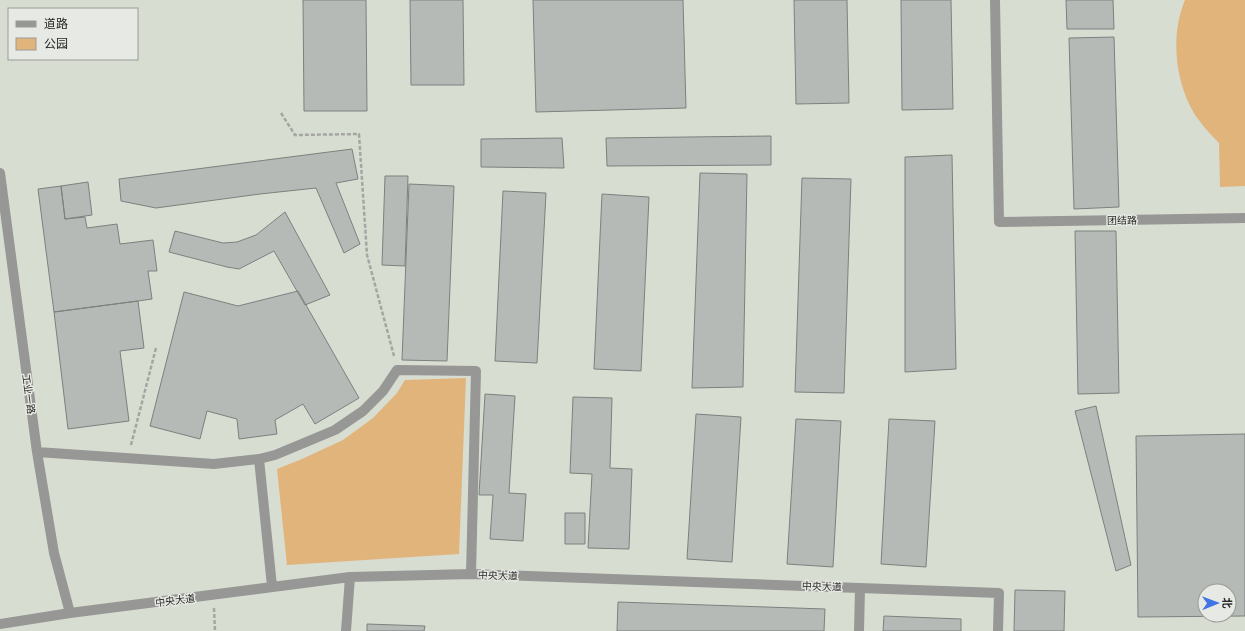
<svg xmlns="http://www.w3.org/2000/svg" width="1245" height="631" font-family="'Public Sans','Noto Sans SC',sans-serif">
	<rect width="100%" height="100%" fill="#e7e9e4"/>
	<!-- built -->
	<path fill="#d8ddd2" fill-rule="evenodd" d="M0,0H1245V631H0ZM9,9H137V59H9ZM1205,591H1229V615H1205Z"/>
	<!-- green -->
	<path fill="#e0b47b" d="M1185,0H1245V186L1220,187L1219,143C1210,134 1202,125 1195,115C1175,82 1170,35 1185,0Z
		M466,378L459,554L287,565L277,469L302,459L343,440L373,418L397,393L405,380Z"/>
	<!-- building -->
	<path fill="#b6bab7" stroke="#7d817e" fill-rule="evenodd" d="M303,0H366L367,111H304Z
		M410,0H463L464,85H411Z
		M533,0H683L686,108L536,112Z
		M794,0H847L849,103L796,104Z
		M901,0H951L953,109L902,110Z
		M1066,0H1113L1114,29H1067Z
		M1114,37L1119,207L1074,209L1069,38Z
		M771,136V165L607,166L606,138Z
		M562,138L564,168L481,167V139Z
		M352,149L358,179L336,183L360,244L344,253L316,188L260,194L156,208L121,201L119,179Z
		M952,155L956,369L905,372V157Z
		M700,173L747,174L743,387L692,388Z
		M385,176H408L405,266L382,265Z
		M802,178L851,179L844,393L795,392Z
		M88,182L92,215L65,219L61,186Z
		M409,184L454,186L447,361L402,360Z
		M61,186L65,219L85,217L87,228L117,224L120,244L153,240L157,271H148L152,299L138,301L54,312L38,189Z
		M503,191L546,193L537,363L495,361Z
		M602,194L649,197L641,371L594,369Z
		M285,212L330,295L305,305L274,251L239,269L227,267L169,252L175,231L223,243L237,242L256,235Z
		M1075,231H1116L1119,393L1078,394Z
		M298,291L359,398L315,424L303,404L275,420L277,434L239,439L237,419L207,411L200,439L150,426L184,292L238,306Z
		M138,301L144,348L120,351L129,421L68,429L54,312Z
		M485,394L515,396L509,493L526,494L523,541L490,539L493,495H479Z
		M573,397L612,398L610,468L632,469L629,549L588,548L592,474L570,473Z
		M1096,406L1131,565L1116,571L1075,411Z
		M696,414L741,417L732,562L687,559Z
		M796,419L841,421L833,567L787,564Z
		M889,419L935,421L926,567L881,564Z
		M1245,434V616L1138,617L1136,436ZM1205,591H1229V615H1205Z
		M565,513H585V544H565Z
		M1015,590L1065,591L1064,631H1014Z
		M618,602L825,609L824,631H617Z
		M884,616L961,619V631H883Z
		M367,624L425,626L424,631H367Z"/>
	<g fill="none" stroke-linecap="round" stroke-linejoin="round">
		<!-- path -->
		<path stroke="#a5a6a2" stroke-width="2.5" stroke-dasharray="4 2" stroke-linecap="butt" d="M281,113L295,135L359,134L367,255L394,356
			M131,445L156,348
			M214,608L215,631"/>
		<!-- minor -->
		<path stroke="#979795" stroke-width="10" d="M995,0L999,222L1245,218
			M0,173L37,452L54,553L70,613
			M37,452L214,464L259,459L275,455L335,430L363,411L383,391L397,370L476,371L471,574
			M259,459L272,586
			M0,624L70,613L350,577L471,574L999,593L998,631
			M346,631L350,577
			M859,631L860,588"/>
	</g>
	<g text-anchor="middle" stroke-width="3" stroke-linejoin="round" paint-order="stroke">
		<!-- street labels -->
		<g font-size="10" fill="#272826" stroke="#e7e9e4">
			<text transform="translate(1122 220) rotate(-1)" y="4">团结路</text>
			<text transform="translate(29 394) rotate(82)" y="4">工业一路</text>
			<text transform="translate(498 575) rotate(2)" y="4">中央大道</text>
			<text transform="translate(822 586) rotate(2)" y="4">中央大道</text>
			<text transform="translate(175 600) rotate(-7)" y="4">中央大道</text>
		</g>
	</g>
	<!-- legend -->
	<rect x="8" y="8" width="130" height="52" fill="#e7e9e4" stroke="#9a9c98"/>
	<rect x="16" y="21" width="20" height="6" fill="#979795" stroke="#9a9c98"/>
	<text x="44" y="28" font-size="12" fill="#272826">道路</text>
	<rect x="16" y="38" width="20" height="12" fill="#e0b47b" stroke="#9a9c98"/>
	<text x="44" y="48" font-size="12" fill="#272826">公园</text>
	<!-- north arrow -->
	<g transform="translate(1217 603) rotate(89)"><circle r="19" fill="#e7e9e4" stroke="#9a9c98"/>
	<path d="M0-3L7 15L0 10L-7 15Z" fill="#4174e5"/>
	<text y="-6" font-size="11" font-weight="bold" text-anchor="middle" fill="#272826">北</text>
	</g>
</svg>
